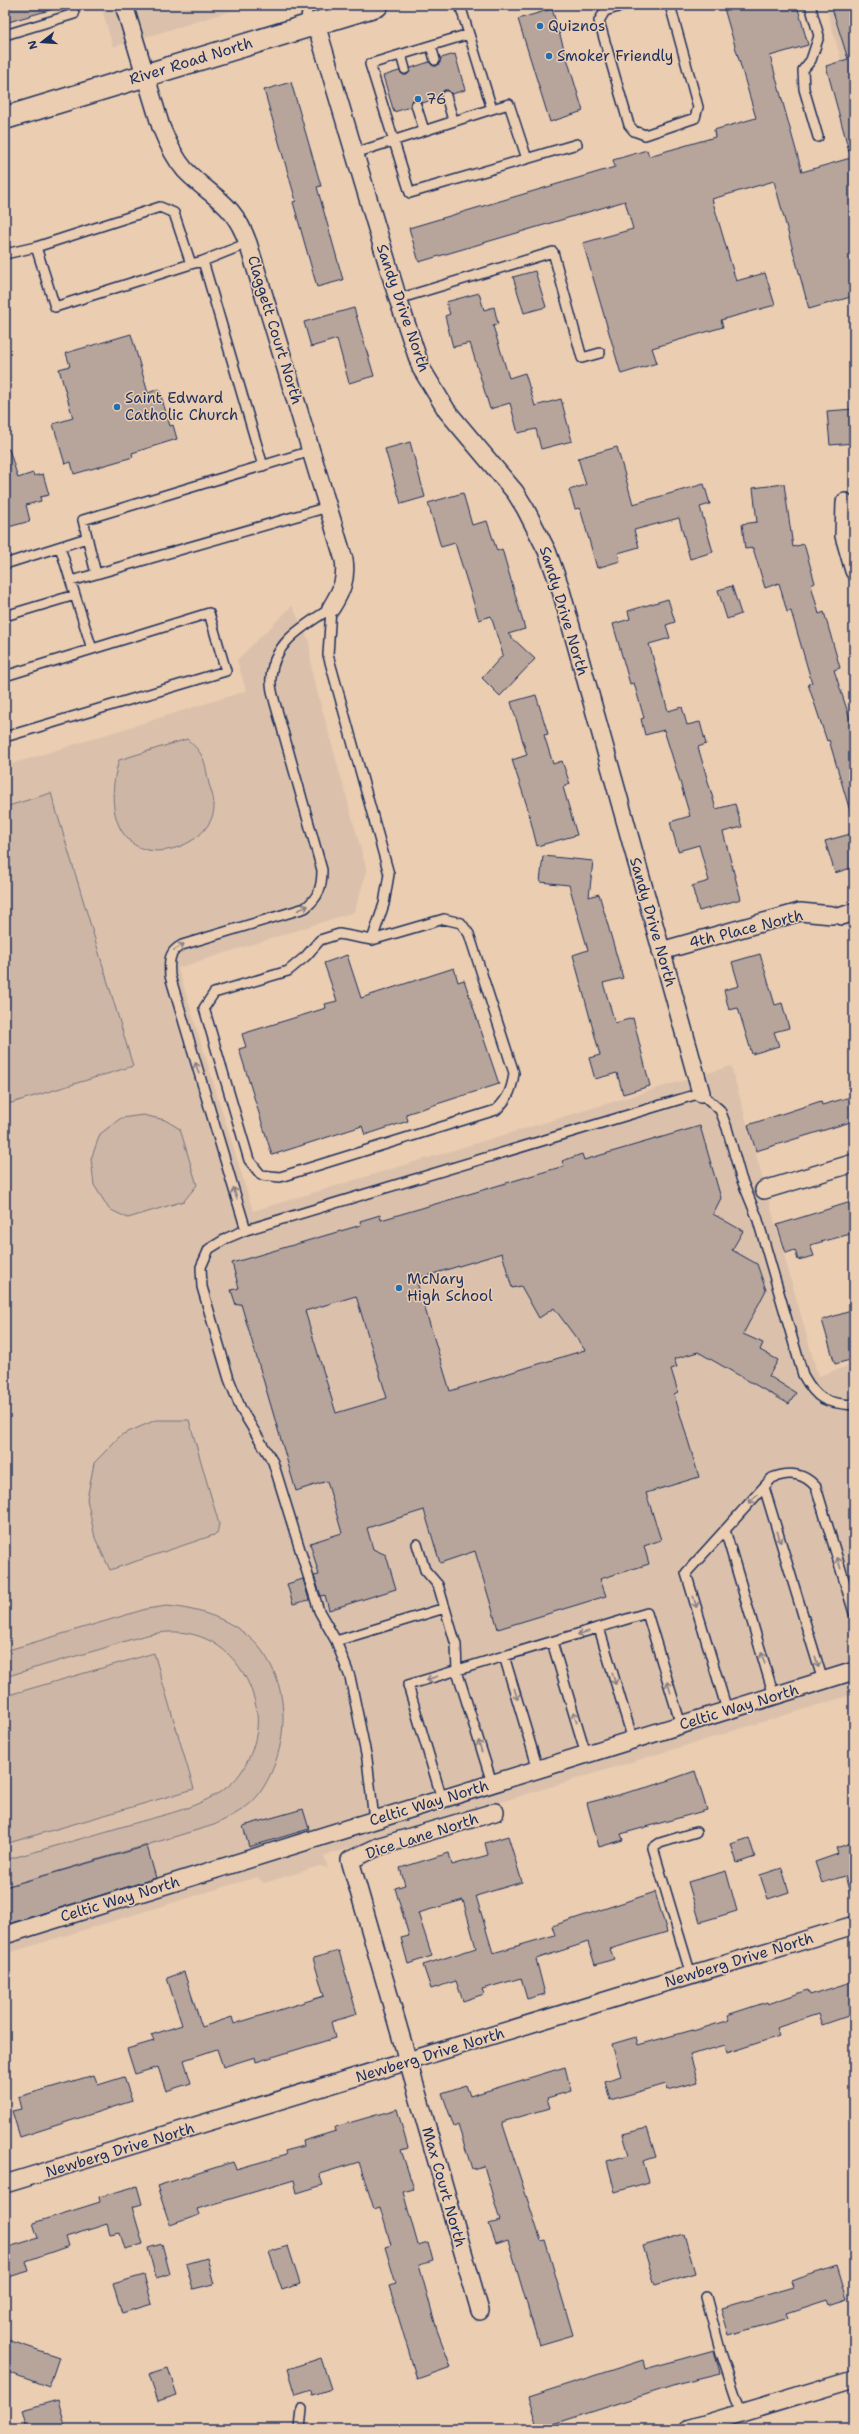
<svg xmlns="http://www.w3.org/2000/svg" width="859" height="2434" font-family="'Shantell Sans',sans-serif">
	<rect width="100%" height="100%" fill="#ebcdb1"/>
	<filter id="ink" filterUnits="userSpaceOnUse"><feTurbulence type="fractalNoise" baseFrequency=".025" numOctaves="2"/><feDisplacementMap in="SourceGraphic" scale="8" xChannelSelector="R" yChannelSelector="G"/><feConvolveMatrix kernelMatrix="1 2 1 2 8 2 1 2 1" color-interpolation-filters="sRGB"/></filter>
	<g filter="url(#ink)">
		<!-- built -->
		<path fill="#dbc1ab" d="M101,5H251L113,47Z
			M825,5H854V103Z
			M292,606L309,640L312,673L367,871L354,912L178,968L253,1211L731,1066L818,1376L854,1364V1694L324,1856L328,1868L320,1866L264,1883L257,1877L5,1954V766L246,691L237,660Z"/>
		<!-- green -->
		<path fill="#cdb6a5" stroke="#747282" d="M187,739C206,756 204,760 209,784C211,790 214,798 214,805C215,840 159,864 132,843C108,823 111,786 119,760Z
			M51,793L133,1066L5,1105V807Z
			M143,1115L165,1120L180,1129L197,1185L184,1201L128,1218L109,1209L94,1185L91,1159L100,1134L121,1118Z
			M156,1420H189L219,1524L217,1534L110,1570L95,1538L87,1499L94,1463L121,1435Z
			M167,1606C200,1609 236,1620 259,1647C293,1688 289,1752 259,1794C248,1809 230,1817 214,1825L5,1887V1860C46,1849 87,1837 128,1825C162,1815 197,1809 226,1788C247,1773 260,1738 257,1713C252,1675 226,1639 186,1633C158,1628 127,1641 101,1649C69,1658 37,1667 5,1677V1651L146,1609Z
			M154,1653L194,1789L5,1844V1696Z"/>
		<!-- building -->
		<path fill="#b7a59c" stroke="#1b2f5e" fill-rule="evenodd" d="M5,5H53V9L5,23Z
			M723,5H797L808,45L770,56L802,172L854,157V296L809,309L774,181L712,199L736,281L765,273L775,305L721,320L723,327L652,348L657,363L621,374L583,243L633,229L625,201L419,262L409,228L615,167L613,160L647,150L649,156L715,137L714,130L756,118Z
			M831,5H854V150L849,151L826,66L848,59Z
			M552,9L583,111L550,122L518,19Z
			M455,54L465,90L452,94L448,90H444L440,98L422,103L415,99L411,101L410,107L394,112L383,76L399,71L403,75H407L411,68L429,62L433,66H437L441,58Z
			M291,82L321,186L317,187L343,280L317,287L293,202L296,201L264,90Z
			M535,271L546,307L524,313L513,277Z
			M479,293L484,310L494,307L498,324L493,326L509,378L525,373L535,406L561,399L572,441L541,449L536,429L518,433L510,403L490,409L470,343L453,347L445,316L450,314L446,302Z
			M354,308L374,376L349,383L337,339L311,347L304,322Z
			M131,334L148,393L159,389L170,426L173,425L177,439L132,453L133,457L74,474L71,462L65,464L53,424L73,418L59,369L70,366L66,353Z
			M854,409V443L830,445L827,411Z
			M410,442L425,497L401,504L385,449Z
			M617,447L633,504L704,484L710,504L700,507L713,552L690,559L679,518L634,530L639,547L618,553L620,561L597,568L580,508L575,509L569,490L586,485L578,458Z
			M9,449L18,478L33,473L34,476L43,474L49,495L40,497L41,501L26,505L30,521L5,528V450Z
			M784,484L793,547L804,544L815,583L811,585L819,614L824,612L840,668L834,670L854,731V811H850L829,740L827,741L808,684L812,683L791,611L787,612L779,583L765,588L753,548L745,549L742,524L757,522L753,488Z
			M463,493L472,525L487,521L497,551L502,549L525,629L508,634L535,659L500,696L482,678L503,655L491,616L479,620L455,543L441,547L428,503Z
			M732,586L741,614L727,619L718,590Z
			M668,599L675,622L666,625L670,638L649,644L668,711L682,707L687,725L700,722L706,744L698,747L716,809L735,804L742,827L723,832L741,899L699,911L692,886L709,881L699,845L678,851L670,822L690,816L678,775L664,730L645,735L641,719L644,718L634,683L630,684L613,624L630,619L628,611Z
			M536,695L548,734L544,735L553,764L562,761L570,784L563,787L577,835L537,846L527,806L512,760L527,755L511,702Z
			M854,833V867L835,873L825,841Z
			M543,856L593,861L589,897L599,894L623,978L603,983L615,1023L633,1018L650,1086L623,1094L617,1073L595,1079L589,1058L600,1055L573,955L588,950L569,885L540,882Z
			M760,954L775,1005L782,1003L789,1028L774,1032L779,1046L752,1054L738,1008L729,1010L724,990L739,986L732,962Z
			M347,955L361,998L454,968L458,982L464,980L499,1084L406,1114L408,1121L365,1135L362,1126L272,1155L239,1049L246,1047L242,1034L326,1008L325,1004L337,1001L324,963Z
			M854,1096V1121L756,1151L748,1125L821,1101L822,1105Z
			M700,1126L721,1198L713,1214L743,1231L732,1250L757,1264L766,1290L743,1334L763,1343L760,1350L778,1360L769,1376L796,1393L789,1404L698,1352L674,1359L677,1367L671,1369L678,1392L674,1394L699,1477L646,1493L661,1540L644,1546L649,1564L600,1579L606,1596L498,1629L475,1551L440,1563L424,1510L367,1528L373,1549L386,1555L396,1589L329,1610L325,1595L321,1596L314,1576L319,1575L310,1543L342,1533L327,1481L296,1491L241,1304L236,1305L231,1290L239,1288L232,1263L361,1225L360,1221L380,1215L381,1220L564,1166L562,1161L582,1154L584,1160ZM502,1253L512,1288L521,1286L539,1318L554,1308L585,1350L450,1391L416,1279ZM356,1296L387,1398L336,1413L305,1311Z
			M854,1201V1233L810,1245L814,1256L798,1260L795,1250L786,1253L777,1225Z
			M854,1310V1359L835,1364L822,1320Z
			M303,1579L309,1600L293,1604L287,1584Z
			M695,1771L707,1810L621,1834L623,1840L599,1847L587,1803L652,1786Z
			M303,1809L309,1829L249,1847L243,1826Z
			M508,1836L522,1882L476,1896L493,1953L555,1935L552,1926L655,1892L667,1932L610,1949L614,1959L595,1965L588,1942L536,1959L545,1994L527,1999L521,1978L482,1989L484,1994L463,2001L456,1981L431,1989L423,1965L476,1948L463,1900L418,1913L432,1956L408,1964L401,1938L409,1936L395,1888L405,1885L400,1868L449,1853L452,1865L488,1855L485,1843Z
			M749,1838L755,1857L737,1863L731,1844Z
			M854,1842V1893L850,1894L845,1876L822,1883L815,1862L838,1854L836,1848Z
			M147,1846L156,1878L5,1925V1887Z
			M782,1868L789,1892L768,1899L760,1875Z
			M726,1871L737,1911L700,1922L688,1882Z
			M339,1951L357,2014L331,2022L335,2038L256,2062L255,2057L223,2067L217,2049L184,2060L191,2083L166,2091L158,2067L135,2074L127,2049L154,2041L151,2035L182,2025L167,1978L184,1972L202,2027L232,2017L234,2024L324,1996L313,1958Z
			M854,1981V2014L822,2025L818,2014L776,2028L779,2036L727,2053L725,2045L690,2055L698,2082L668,2090L666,2084L610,2100L605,2081L621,2076L612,2044L636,2037L638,2045L693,2030V2031L729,2020L727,2015L767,2002L768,2004L808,1990L810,1995Z
			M565,2067L571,2091L547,2098L550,2108L502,2122L541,2241L545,2240L573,2335L539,2345L508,2240L496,2244L489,2224L500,2221L484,2166L472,2169L458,2125L454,2127L442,2093L466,2085L470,2096Z
			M94,2075L98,2085L124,2077L132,2101L20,2137L12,2111L21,2109L18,2097Z
			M397,2109L408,2148L401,2150L414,2189L403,2192L418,2245L428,2242L433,2261L419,2265L437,2330L451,2367L417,2379L389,2286L396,2284L385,2247L391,2245L380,2207L374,2209L359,2162L319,2174L323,2185L297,2193L294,2180L197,2209L199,2215L170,2225L157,2186L233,2162L236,2169L286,2155L285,2151L304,2146L303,2141L336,2131L335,2127Z
			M647,2128L656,2157L643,2161L649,2182L615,2192L607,2161L629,2155L623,2134Z
			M137,2186L142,2204L132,2207L143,2244L125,2249L120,2233L110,2235L107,2224L66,2237L69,2246L26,2261L29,2271L5,2278V2248L38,2238L33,2223L100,2202L99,2197Z
			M684,2234L695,2273L655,2285L643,2246Z
			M162,2244L170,2274L156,2278L148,2248Z
			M288,2246L300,2284L282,2290L269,2252Z
			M207,2258L214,2284L193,2289L186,2264Z
			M837,2266L847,2299L829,2305L827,2300L787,2313L789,2318L729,2335L721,2308L793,2287L791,2281Z
			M144,2275L152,2304L122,2313L113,2284Z
			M5,2339L59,2357L49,2387L5,2371Z
			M714,2350L720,2374L679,2384L538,2429L528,2397L643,2360L645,2369Z
			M321,2358L331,2389L313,2395L312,2390L296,2395L288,2369Z
			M168,2368L177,2395L158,2401L149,2374Z
			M58,2400L66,2429H27L22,2410Z"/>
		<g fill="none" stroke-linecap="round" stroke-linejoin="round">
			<!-- lane casing -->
			<g stroke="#1b2f5e" stroke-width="12">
				<path id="lane" d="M624,5L605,11L599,21L629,125L634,131L645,135L695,118L698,107L670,5
					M810,5L819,36L811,60L803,70L804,89L818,137
					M305,25L308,5
					M469,34L370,64L410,193L577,144
					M5,35L74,14L72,5
					M431,46L435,60
					M401,55L405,69
					M446,96L453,120
					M416,105L424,130
					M492,109L509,104L527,159
					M355,153L492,109L460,5
					M248,243L203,261L263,466
					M5,254L36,247
					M191,264L174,213L160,207L36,247L55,307L191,264L203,261
					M398,299L553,252L582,358L600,353
					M311,451L83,520L96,574L328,507
					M60,547L92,649
					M5,564L87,538
					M71,581L96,574
					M331,608L328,655L389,874L384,904L372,940L339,934L320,940L306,956L288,971L214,993L204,1008L249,1160L261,1175L280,1177L496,1110C508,1099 512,1089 514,1073L469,934L461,923L444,919L372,940
					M5,616L75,595
					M5,676L209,613L226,671L5,737
					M246,1230L170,976C169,962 168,952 182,945L305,908C319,897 322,887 322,870L275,703C273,696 270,686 271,678C273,642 304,626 331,608
					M764,1487L823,1681
					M725,1530L774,1696
					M417,1544L425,1570L438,1585L456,1645L457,1671L492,1783
					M599,1628L633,1740
					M336,1641L445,1608
					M552,1642L586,1754
					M504,1656L538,1769
					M727,1710L686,1573L772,1478C790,1471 804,1473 816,1487L854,1613
					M442,1799L408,1685L647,1613L681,1725
					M374,1820L367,1759L350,1677L336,1641L319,1611L273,1462L241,1409L229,1379L202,1287L201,1267L209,1249L227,1238L246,1230L701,1093L720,1110L727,1128L741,1178L757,1217L803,1375C817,1400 825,1403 854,1405
					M691,1975L653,1848L660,1843L696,1832
					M706,2297L721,2353L741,2413
					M300,2429L302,2409"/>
			</g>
			<!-- street casing -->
			<g stroke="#1b2f5e" stroke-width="20">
				<path id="street" d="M124,5L161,127C167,142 174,157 185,170C213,199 233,201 248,243L344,560C347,579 341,592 331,608
					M316,24L398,299L421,368L447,411L515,492L525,508L547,551L560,587L701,1093
					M845,502L844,536L854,571
					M842,916L854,912
					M661,951L800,912L832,915
					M764,1190L854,1163
					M5,1935L854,1671
					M5,2184L854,1925
					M480,2311L350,1860L380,1846L495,1812
					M688,2429L854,2379"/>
			</g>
			<!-- primary casing -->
			<g stroke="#1b2f5e" stroke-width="25">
				<path id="primary" d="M5,118L377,5"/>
			</g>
			<!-- lane -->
			<use href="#lane" stroke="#ebcdb1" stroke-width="9"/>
			<!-- street -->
			<use href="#street" stroke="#ebcdb1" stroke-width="17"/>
			<!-- primary -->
			<use href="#primary" stroke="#ebcdb1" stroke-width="22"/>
		</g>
		<!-- one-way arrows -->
		<defs><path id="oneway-shaft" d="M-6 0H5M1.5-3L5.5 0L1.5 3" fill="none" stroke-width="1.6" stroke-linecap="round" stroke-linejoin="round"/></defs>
		<g stroke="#837e88">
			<use href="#oneway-shaft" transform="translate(303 908) rotate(-24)"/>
			<use href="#oneway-shaft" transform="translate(179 947) rotate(-31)"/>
			<use href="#oneway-shaft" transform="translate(197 1068) rotate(-107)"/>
			<use href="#oneway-shaft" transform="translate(235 1193) rotate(-107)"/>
			<use href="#oneway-shaft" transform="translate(753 1499) rotate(132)"/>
			<use href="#oneway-shaft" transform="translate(779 1537) rotate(73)"/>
			<use href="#oneway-shaft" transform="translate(839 1563) rotate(-107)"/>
			<use href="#oneway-shaft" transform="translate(695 1602) rotate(74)"/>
			<use href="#oneway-shaft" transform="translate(583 1633) rotate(163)"/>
			<use href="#oneway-shaft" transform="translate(763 1658) rotate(-107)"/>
			<use href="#oneway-shaft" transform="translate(817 1662) rotate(73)"/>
			<use href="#oneway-shaft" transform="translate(432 1678) rotate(163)"/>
			<use href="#oneway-shaft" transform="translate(614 1679) rotate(73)"/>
			<use href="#oneway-shaft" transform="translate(669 1687) rotate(-107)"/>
			<use href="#oneway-shaft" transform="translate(516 1694) rotate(73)"/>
			<use href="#oneway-shaft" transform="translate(575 1717) rotate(-107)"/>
			<use href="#oneway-shaft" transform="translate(480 1746) rotate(-107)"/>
		</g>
	</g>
	<!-- markers -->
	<g fill="#1f6fb2" stroke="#ebcdb1" stroke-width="1.5">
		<circle cx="540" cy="26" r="4"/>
		<circle cx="549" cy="56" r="4"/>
		<circle cx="418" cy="99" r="4"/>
		<circle cx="117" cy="407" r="4"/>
		<circle cx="399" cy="1288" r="4"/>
	</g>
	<g text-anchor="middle" stroke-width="3" stroke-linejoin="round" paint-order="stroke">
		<!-- poi labels -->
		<g font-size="15" fill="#1b2f5e" stroke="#ebcdb1" text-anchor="start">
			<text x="548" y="31">Quiznos</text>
			<text x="557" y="61">Smoker Friendly</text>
			<text x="426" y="104">76</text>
			<text x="125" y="403">Saint Edward<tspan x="125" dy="17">Catholic Church</tspan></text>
			<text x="407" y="1284">McNary<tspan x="407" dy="17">High School</tspan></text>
		</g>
		<!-- street labels -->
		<g font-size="15" fill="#1b2f5e" stroke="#ebcdb1">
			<text transform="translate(191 61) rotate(-17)" y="5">River Road North</text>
			<text transform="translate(403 308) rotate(71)" y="5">Sandy Drive North</text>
			<text transform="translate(275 330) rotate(73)" y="5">Claggett Court North</text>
			<text transform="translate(564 611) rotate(73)" y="5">Sandy Drive North</text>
			<text transform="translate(653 922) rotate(74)" y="5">Sandy Drive North</text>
			<text transform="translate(746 929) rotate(-14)" y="5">4th Place North</text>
			<text transform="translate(739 1707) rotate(-17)" y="5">Celtic Way North</text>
			<text transform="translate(429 1803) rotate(-17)" y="5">Celtic Way North</text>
			<text transform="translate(422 1836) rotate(-18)" y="5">Dice Lane North</text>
			<text transform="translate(120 1899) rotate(-17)" y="5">Celtic Way North</text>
			<text transform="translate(739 1960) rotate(-17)" y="5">Newberg Drive North</text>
			<text transform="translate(430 2055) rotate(-17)" y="5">Newberg Drive North</text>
			<text transform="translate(120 2150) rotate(-17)" y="5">Newberg Drive North</text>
			<text transform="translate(444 2187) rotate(74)" y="5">Max Court North</text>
		</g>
	</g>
	<!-- margin -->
	<rect width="859" height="2434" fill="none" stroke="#ebcdb1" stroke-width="20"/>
	<rect x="10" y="10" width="839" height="2414" fill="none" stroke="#1b2f5e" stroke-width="1.5" filter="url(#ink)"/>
	<!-- north arrow -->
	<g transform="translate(42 42) rotate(253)" stroke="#ebcdb1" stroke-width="3" paint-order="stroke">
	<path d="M0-3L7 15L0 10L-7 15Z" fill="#1b2f5e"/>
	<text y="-6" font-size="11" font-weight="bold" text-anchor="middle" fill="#1b2f5e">N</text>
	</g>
</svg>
